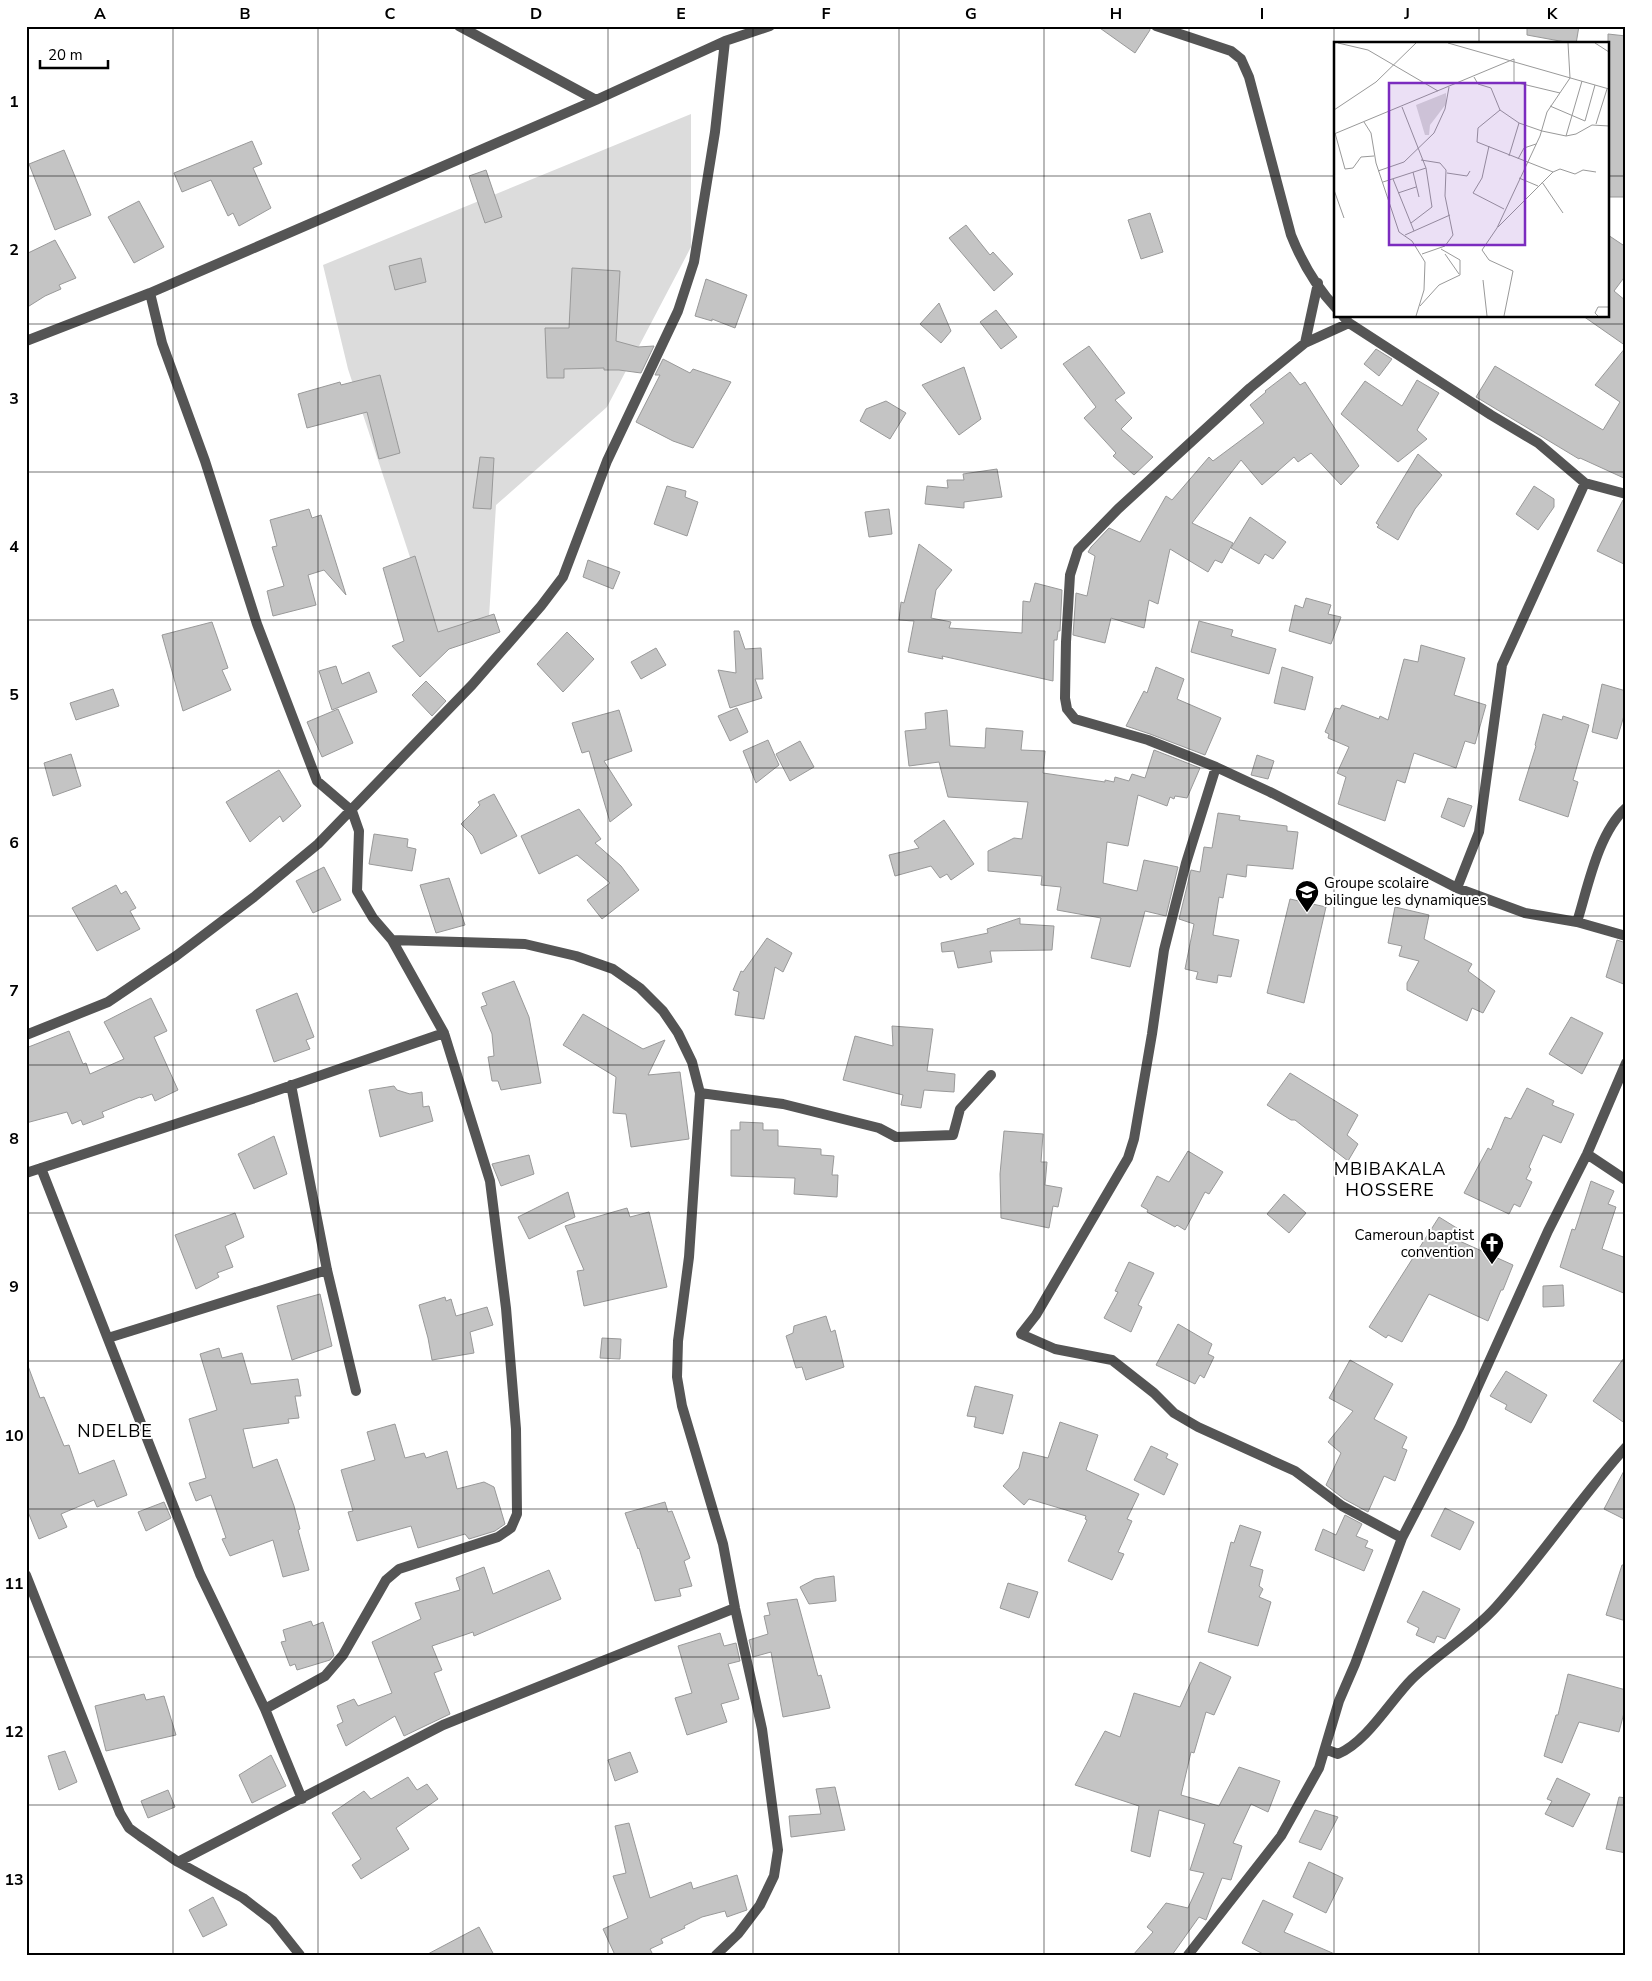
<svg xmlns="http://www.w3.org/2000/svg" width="1652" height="1981" font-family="'Nunito Sans',sans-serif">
	<rect width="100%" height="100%" fill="#fff"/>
	<!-- green -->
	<path fill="#dcdcdc" d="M691,114V247L607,407L496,505L488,633H435L348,369L323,265Z"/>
	<!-- building -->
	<path fill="#c4c4c4" stroke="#999" d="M1097,26H1149L1150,30L1135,53Z
		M1527,26H1579L1576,44L1527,35Z
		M1608,34L1626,36V197H1608Z
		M252,141L262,164L253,168L271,208L239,226L233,213L228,216L211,180L182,192L174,173Z
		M64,150L91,215L55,230L29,164Z
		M486,170L502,217L485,223L469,176Z
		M139,201L164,247L134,263L108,217Z
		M1150,213L1163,252L1141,259L1128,220Z
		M966,225L990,255L993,252L1013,274L994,291L949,238Z
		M1608,235L1626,247V275L1614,291L1626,301V346L1583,316H1608Z
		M55,240L76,278L59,285L61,289L45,296L26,308V254Z
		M421,258L426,282L395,290L389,266Z
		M572,268L620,271L616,341L638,347L654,346L641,373L619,370H604V368L564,369V378H547L545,328H569Z
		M706,279L747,295L735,328L712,319V321L695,316Z
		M939,303L951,331L941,343L920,324Z
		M996,310L1017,337L1001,349L980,322Z
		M1089,346L1125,393L1115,400L1132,418L1121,429L1153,457L1134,475L1113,456L1116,453L1084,418L1096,407L1063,364Z
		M1626,347V479L1580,458L1579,459L1476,397L1495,366L1603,430L1620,402L1595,385Z
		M1376,349L1392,359L1379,376L1364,364Z
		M663,359L690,373L693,369L731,382L693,448L673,441L636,422L660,375H655Z
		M964,367L981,419L959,435L922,385Z
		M1290,372L1300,385L1305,382L1359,466L1341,485L1311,453L1298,462L1294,457L1262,485L1241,460L1192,523L1233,543L1222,563L1215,560L1208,572L1170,549L1158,604L1149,600L1144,628L1111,618L1105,643L1073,635L1076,593L1087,596L1095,556L1088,552L1091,547L1109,528L1140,542L1166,496L1172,500L1209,457L1213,461L1264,423L1250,405L1266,392L1265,391Z
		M380,375L400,453L379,459L367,412L307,428L298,394L340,382L341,385Z
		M1417,380L1439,393L1417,430L1427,439L1398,462L1341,414L1365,381L1402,406Z
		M886,401L906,413L890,439L860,421L866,409Z
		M1418,454L1442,475L1415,509L1398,540L1377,527L1379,525L1376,523Z
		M480,457L494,458L491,509L473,508Z
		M997,469L1002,497L964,502V508L925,504L927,486L948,488L947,480H964L963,474Z
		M667,486L686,491L685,497L698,502L687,536L654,524Z
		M1534,486L1554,499V507L1538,530L1516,514Z
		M1623,500L1626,501V565L1597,551Z
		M309,509L312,518L321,515L346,595L324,570L308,575L316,605L273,616L267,591L284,586L272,547L277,546L270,520Z
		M889,509L892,534L869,537L865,512Z
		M1250,517L1286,542L1273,559L1265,554L1259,564L1231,548Z
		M919,544L952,570L936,590L931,618L951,622L949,628L1022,633L1023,601L1030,602L1035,583L1062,590L1060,631H1058L1057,640H1054L1053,681L942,656L943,659L908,652L914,621L899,620L901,602L904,603Z
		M415,556L438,632L494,614L500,632L449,649L420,677L392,646L404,641L383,568Z
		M588,560L620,572L613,589L583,577Z
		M1306,598L1331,605L1328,614L1341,617L1331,644L1289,631L1295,605L1303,608Z
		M1199,621L1233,630L1231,636L1276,649L1269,674L1191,652Z
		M212,622L228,668L222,670L231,690L183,711L162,635Z
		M734,631H739L745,649L761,648L763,679H755L762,698L730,708L718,670L736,673Z
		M567,632L594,659L563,692L537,664Z
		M1421,645L1465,658L1454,695L1486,705L1475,744L1465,741L1456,768L1414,753L1405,783L1397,780L1385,821L1338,804L1346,777L1337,773L1349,747L1328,738L1329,734L1325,732L1335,708L1340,709L1342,705L1379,719L1380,716L1388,720L1404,659L1418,662Z
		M656,648L666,665L641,679L631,662Z
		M336,666L342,684L369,672L377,692L332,710L319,671Z
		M1156,667L1184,679L1177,699L1221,718L1205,755L1150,734L1126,726L1144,691L1147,693Z
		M1282,667L1313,677L1305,710L1274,703Z
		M426,681L446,701L432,716L412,695Z
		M1602,684L1626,691V709L1617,739L1592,732Z
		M113,689L119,706L76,720L70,703Z
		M737,708L748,732L730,741L718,716Z
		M338,709L353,743L322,757L307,722Z
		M619,710L632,751L604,761L632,805L610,822L589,751L582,753L572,723Z
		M947,710L950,746L985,748L986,728L1023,731L1021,750L1045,751L1043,773L1105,782V780L1114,782L1115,777L1129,781L1132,774L1145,778L1154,750L1200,768L1187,798L1175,796L1174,799L1170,797L1167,806L1138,795L1128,846L1107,842L1103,883L1137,891L1144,860L1178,867L1166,916L1145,911L1130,967L1091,958L1101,918L1057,910L1061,887L1041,885L1042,876L988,871V851L1014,838L1022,839L1028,802L948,797L939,762L909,766L905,731L926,729L925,713Z
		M1543,714L1562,720L1563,716L1589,725L1573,780L1578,782L1568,817L1519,800L1536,746L1535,745Z
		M768,740L779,765L756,783L743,751Z
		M800,741L814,767L790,781L776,754Z
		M71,754L81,786L53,796L44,763Z
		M1257,755L1274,761L1268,779L1251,775Z
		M279,770L301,806L283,822L280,816L250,842L226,802Z
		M494,794L517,836L481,854L473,836L461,824L480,805L478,802Z
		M1448,798L1472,806L1464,827L1441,817Z
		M579,809L601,839L595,843L621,866L639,890L602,919L587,900L610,883L577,855L539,874L521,836Z
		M1218,813L1240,816L1239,820L1287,826V831L1298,832L1293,869L1247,865L1246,877L1227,874L1223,898L1219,897L1213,935L1239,940L1231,977L1218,975L1217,983L1196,979L1198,972L1185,969L1194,924L1179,919L1191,870L1200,872L1204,847L1212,848Z
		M944,820L974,864L951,880L947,874L940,878L931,866L895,876L889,855L919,848L914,841Z
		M374,834L408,839L407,847L416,849L412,871L369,864Z
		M324,867L341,900L313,913L296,881Z
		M449,878L465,925L436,933L420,885Z
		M116,885L121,894L126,891L136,908L130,911L140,929L97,951L72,908Z
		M1290,899L1326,907L1304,1003L1267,993Z
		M1395,907L1429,915L1424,939L1472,964L1468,971L1495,991L1483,1013L1472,1008L1467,1021L1407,990V983L1419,961L1399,956L1402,946L1388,943Z
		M1020,918V924L1054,926L1052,950L990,951L992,962L958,968L954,951L942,952L941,943L988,933L987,929Z
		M767,938L792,953L783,972L775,967L764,1019L735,1015L739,992L733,990L741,971L743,972Z
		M1617,940L1626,943V985L1606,977Z
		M514,981L529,1017L541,1083L501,1090L498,1081H492L488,1057L494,1056L492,1034L481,1007L487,1005L482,993Z
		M297,993L314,1037L306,1040L310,1049L274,1062L256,1010Z
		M151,998L167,1031L154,1037L178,1090L155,1101L152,1094L141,1098L140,1097L102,1112L104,1117L83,1125L81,1120L72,1124L67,1112L26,1123V1048L69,1031L83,1064L86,1063L90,1074L124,1059L104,1022Z
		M583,1014L643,1049L665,1040L648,1075L680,1072L689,1139L631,1147L626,1114L613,1113L616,1077L563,1045Z
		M1571,1017L1603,1033L1582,1074L1549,1054Z
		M892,1026L933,1029L927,1071L955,1074L954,1092L924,1090L921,1108L901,1105L903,1095L843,1080L855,1036L893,1046Z
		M1290,1073L1358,1115L1347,1135L1358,1144L1348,1161L1295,1120H1291L1267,1105Z
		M394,1086L397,1090L410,1094L422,1092L423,1107L429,1106L433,1121L380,1137L369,1090Z
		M1527,1088L1554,1101L1552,1105L1574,1114L1561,1143L1543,1135L1529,1167L1531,1169L1526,1179L1532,1182L1520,1207L1514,1204L1509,1214L1464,1193L1488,1148L1491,1150L1505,1117L1511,1119Z
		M740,1122L763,1123V1130H778V1146L821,1149V1155L834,1156L832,1175H838L837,1197L794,1194L795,1178L731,1176V1130H740Z
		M1004,1131L1043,1134L1041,1162H1047L1045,1185L1062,1188L1058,1207L1053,1206L1049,1228L1001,1218L1000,1174Z
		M274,1136L287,1174L254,1189L238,1154Z
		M1188,1151L1223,1172L1209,1194L1205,1192L1185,1230L1177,1225L1175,1227L1147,1212L1148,1210L1141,1206L1157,1176L1169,1182Z
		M529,1155L534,1174L501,1186L492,1164Z
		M1591,1181L1614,1191L1608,1204L1616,1207L1602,1249L1626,1258V1294L1560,1267L1572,1229L1575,1230Z
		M568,1192L575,1217L529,1239L518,1217Z
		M1284,1194L1306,1213L1289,1233L1267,1214Z
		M627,1208L630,1217L649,1212L667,1287L584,1306L577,1271L584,1270L565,1226Z
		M235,1213L244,1237L225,1246L233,1267L217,1273L219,1277L196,1289L175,1235Z
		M1439,1217L1460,1230L1455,1239L1513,1265L1503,1290H1501L1488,1321L1429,1294L1402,1342L1388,1335L1386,1338L1369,1327Z
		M1129,1262L1154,1273L1138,1305L1142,1307L1131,1332L1104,1318L1118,1292L1115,1291Z
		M1563,1285L1564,1306L1543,1307V1286Z
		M320,1294L332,1346L292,1360L277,1306Z
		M445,1297L446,1301L451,1299L456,1316L487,1307L493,1325L470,1332L474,1353L432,1360L428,1338L419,1305Z
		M826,1316L831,1332L835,1330L844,1367L806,1380L802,1367L796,1368L786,1336L793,1333L794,1326Z
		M1178,1324L1212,1344L1208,1354L1214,1357L1204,1378L1200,1375L1195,1384L1156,1365Z
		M602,1338L621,1339L620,1359L600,1358Z
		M219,1348L222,1358L242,1353L251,1384L298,1379L301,1396H295L299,1418L288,1419L289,1423L243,1429L253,1468L277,1459L294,1506L300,1529L298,1530L309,1570L283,1577L273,1540L230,1556L222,1539L226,1538L211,1495L196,1501L189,1483L206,1478L189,1419L217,1410L200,1354Z
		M1626,1355V1424L1593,1401Z
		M1350,1360L1393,1384L1374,1419L1407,1437L1402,1448L1407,1450L1395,1481L1384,1476L1368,1512L1344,1499L1326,1485L1341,1453L1328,1442L1353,1411L1329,1398Z
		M26,1366H28L40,1398L44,1397L64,1446L69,1445L79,1474L114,1460L127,1495L97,1507L94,1500L61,1514L67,1527L39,1539L26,1507Z
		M1506,1371L1547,1395L1531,1423L1505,1409L1507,1405L1490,1396Z
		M975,1386L1013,1395L1003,1434L974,1427L976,1417L967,1416Z
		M1060,1422L1098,1435L1086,1470L1139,1494L1127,1519L1132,1521L1118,1552L1124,1554L1112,1580L1068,1561L1087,1520L1085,1519L1086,1516L1029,1499L1024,1505L1003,1486L1019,1468L1023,1452L1048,1458Z
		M395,1424L405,1458L424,1453L426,1458L447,1451L457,1489L484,1482L494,1487L505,1524L495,1531L469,1539L465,1534L418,1548L411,1526L357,1541L348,1512L353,1511L341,1470L375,1460L367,1432Z
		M1151,1446L1168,1454L1166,1458L1178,1464L1164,1495L1134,1480Z
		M1626,1467V1520L1604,1509Z
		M164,1502L171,1518L146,1531L138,1512Z
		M665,1502L668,1512L672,1511L690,1558L684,1561L692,1586L679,1589L681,1596L655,1601L639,1548L638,1549L625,1513Z
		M1445,1508L1474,1522L1460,1550L1431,1536Z
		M1345,1515L1362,1524L1356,1536L1368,1541L1365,1547L1373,1550L1364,1571L1315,1550L1323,1529L1336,1535Z
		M1240,1525L1261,1532L1250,1566L1263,1570L1259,1586L1263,1589L1259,1597L1271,1602L1258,1646L1208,1632L1231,1542L1234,1543Z
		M1622,1565H1626V1621L1606,1615Z
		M484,1567L493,1594L549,1570L561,1599L474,1636L473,1632L432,1646L442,1670L434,1673L450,1714L404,1736L395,1716L346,1746L337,1725L343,1722L337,1706L354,1699L358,1706L392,1693L372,1642L421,1619L415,1603L460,1590L456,1578Z
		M834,1576L836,1601L809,1604L800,1587L815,1579Z
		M1008,1583L1038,1592L1029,1618L1000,1608Z
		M1423,1591L1460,1609L1445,1639L1437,1636L1434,1643L1416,1635L1419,1628L1407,1622Z
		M797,1599L818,1676L821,1675L830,1708L783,1717L771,1652L753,1657L749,1640L768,1634L764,1616L770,1615L767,1603Z
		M311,1621L313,1626L323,1622L334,1655L330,1660L297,1670L295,1664L290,1666L281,1642L286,1641L283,1630Z
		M720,1633L724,1646L736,1643L740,1661L728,1664L739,1699L721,1704L727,1722L687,1735L675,1698L692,1693L678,1646Z
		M1200,1662L1231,1677L1214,1715L1206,1712L1194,1753L1191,1752L1181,1795L1219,1806L1239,1767L1280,1781L1268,1812L1251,1804L1233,1843L1242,1846L1231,1880L1222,1878L1206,1920L1199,1917L1172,1955H1133L1153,1932L1147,1927L1166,1903L1188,1908L1204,1873L1190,1870L1205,1824L1159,1810L1150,1857L1131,1851L1139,1806L1075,1785L1105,1731L1120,1737L1134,1693L1180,1707Z
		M1568,1674L1626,1690V1705L1619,1732L1579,1722L1562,1763L1544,1756L1556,1715H1558Z
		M144,1694L146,1700L164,1696L176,1735L106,1751L95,1706Z
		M65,1751L77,1782L59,1790L48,1756Z
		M630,1752L638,1772L615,1781L608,1760Z
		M271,1755L286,1786L252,1803L239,1775Z
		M408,1777L417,1790L427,1784L438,1799L396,1828L409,1849L361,1879L352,1865L361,1859L332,1813L364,1791L371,1799Z
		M1557,1778L1590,1794L1573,1827L1545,1814L1552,1801L1547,1799Z
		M835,1787L845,1830L791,1837L789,1816L821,1814L816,1789Z
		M168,1790L175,1807L148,1818L141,1801Z
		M1619,1797L1626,1798V1853L1606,1849Z
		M1315,1810L1338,1817L1321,1850L1299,1842Z
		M629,1823L650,1898L691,1882L693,1889L737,1875L747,1910L727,1917L725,1911L702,1917L684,1926L685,1928L661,1939L663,1943L650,1949L653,1955H615L603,1929L628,1918L613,1876L626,1873L615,1826Z
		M1309,1862L1343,1878L1326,1913L1293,1897Z
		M213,1897L227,1925L203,1937L189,1910Z
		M1263,1900L1293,1914L1284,1932L1337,1955H1265L1242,1943Z
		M479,1927L494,1955H426Z"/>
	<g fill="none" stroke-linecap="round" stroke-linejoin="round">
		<!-- street -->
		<path stroke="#555" stroke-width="10" d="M459,26L596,100
			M1156,26L1231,51L1241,59L1249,77L1291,235C1301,260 1317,288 1336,308
			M1343,316L1349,323L1491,415L1538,443L1585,483L1626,494
			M1349,323L1305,343L1250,388L1118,509L1078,550L1070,575L1066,642L1065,698L1067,709L1075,719L1148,740L1216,767L1270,792L1457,888L1525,913L1577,922L1626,936
			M26,341L150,293L596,100L725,41L770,26
			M1305,343L1318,283
			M1216,767L1186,863L1164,950L1152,1034L1134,1139L1128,1158L1036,1315L1021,1334L1055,1349L1112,1360L1154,1393L1174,1413L1198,1427L1295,1471L1342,1506L1402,1538
			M1457,888L1479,832L1502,665L1585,483
			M1577,922C1588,887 1598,833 1626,808
			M392,940L525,944L576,956L613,969L640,988L663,1011L678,1033L692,1062L700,1093L689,1257L678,1341L677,1377L682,1406L723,1544L735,1608L762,1729L778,1850L774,1876L760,1905L738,1934L716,1955
			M26,1035L108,1002L176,956L254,897L318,844L472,685L541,606L563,577L607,461L678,311L694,262L715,132L725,41
			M291,1085L327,1270L356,1391
			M700,1093L783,1104L879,1128L896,1137L953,1135L960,1109L991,1075
			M1587,1154L1626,1180
			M41,1168L200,1574L265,1709L302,1799
			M26,1173L252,1099L444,1033L392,940L373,918L357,891L359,831L352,811L317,781L257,624L205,461L162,343L150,293
			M108,1338L327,1270
			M26,1575L120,1813L129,1828L140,1836L178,1862L243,1898L273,1921L300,1955
			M265,1709L325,1676L343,1655L386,1580L399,1569L498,1537L511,1528L517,1514L516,1429L506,1308L490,1181L444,1033
			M1325,1749L1338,1754C1367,1742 1390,1701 1412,1679C1439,1653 1472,1634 1496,1607C1542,1556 1580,1498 1626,1447
			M178,1862L443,1725L735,1608
			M1188,1955L1281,1836L1319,1768L1339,1701L1355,1664L1402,1538L1460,1426L1548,1231L1587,1154L1626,1063"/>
	</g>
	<!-- grid -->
	<path fill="none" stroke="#000" stroke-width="1" stroke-opacity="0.55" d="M173,26V1955M318,26V1955M463,26V1955M608,26V1955M753,26V1955M899,26V1955M1044,26V1955M1189,26V1955M1334,26V1955M1479,26V44M26,176H1336M1608,176H1626M1479,316V1955M26,324H1626M26,472H1626M26,620H1626M26,768H1626M26,916H1626M26,1065H1626M26,1213H1626M26,1361H1626M26,1509H1626M26,1657H1626M26,1805H1626"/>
	<!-- icons -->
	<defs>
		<g id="school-pin" transform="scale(1.25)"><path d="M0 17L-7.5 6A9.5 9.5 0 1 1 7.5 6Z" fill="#000" stroke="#fff"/><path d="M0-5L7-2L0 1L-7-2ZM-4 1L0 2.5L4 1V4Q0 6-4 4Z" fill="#fff"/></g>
		<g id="church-pin" transform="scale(1.25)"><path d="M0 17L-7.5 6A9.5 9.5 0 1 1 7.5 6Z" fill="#000" stroke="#fff"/><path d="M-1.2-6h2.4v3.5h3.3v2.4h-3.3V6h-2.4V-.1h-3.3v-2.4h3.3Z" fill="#fff"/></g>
	</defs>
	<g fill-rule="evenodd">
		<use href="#school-pin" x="1307" y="892"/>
		<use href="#church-pin" x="1492" y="1244"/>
	</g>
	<g text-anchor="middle" stroke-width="4" stroke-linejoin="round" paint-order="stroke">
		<!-- poi labels -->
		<g font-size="15" fill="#000" stroke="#fff" text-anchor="start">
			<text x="1324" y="888">Groupe scolaire<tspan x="1324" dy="17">bilingue les dynamiques</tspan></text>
			<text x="1474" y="1240" text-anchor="end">Cameroun baptist<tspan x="1474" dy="17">convention</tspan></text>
		</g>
		<!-- quarter labels -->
		<g font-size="18" letter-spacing="1" fill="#000" stroke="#fff">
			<text x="1390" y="1175">MBIBAKALA<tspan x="1390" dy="21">HOSSERE</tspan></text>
			<text x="115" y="1437">NDELBE</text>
		</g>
	</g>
	<!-- overview -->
	<g transform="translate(1334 42)">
		<rect width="275" height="275" fill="#fff"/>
		<path d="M112,51V62L96,83L95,93H91L82,63Z" fill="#dcdcdc"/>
		<path fill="none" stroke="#999" stroke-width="1" d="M4,1L34,8L104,49M114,1L275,47M261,1L275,10M180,17V40L226,51M140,35L144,42L157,46L166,68L185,81L208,89L232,94L242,92L258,83L275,84M216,64L251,79L261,43M0,68L42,40L82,1M30,80L37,91L42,121L65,190L78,199L91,220L90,248L82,274M262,82L273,47M1,91L11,127L19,126L27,115L40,114M0,92L180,17M232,94L248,39M155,104L148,136L139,151L170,167M175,114L185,81M184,117L190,106L202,102M87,118L106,121L112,128L111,154L119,193L111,204L88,212M44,129L70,120L100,91L111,67L115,45M79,130L85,155M219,130L226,127L241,132L249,128L262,130M113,131L133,134L136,129M185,136L204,144M59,137L80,189M49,140L92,126L68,65M208,140L229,171M0,148L10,176M64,151L82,145M77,181L98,165L92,126M164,185L219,130L143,100L144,86L166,68M71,193L116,173M111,212L125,232M149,238L153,274M86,264L105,243L126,233V218L107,207M170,274L179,229L155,218L148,208L163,186L206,94L213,70L236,36L234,1M264,274L261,271L264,265H275"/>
		<path fill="#7b2cbf" fill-opacity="0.15" stroke="#7b2cbf" stroke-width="2.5" d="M55,41H191V203H55Z"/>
		<rect width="275" height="275" fill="none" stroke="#000" stroke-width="2.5"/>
	</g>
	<!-- border -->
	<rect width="1652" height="1981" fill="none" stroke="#ffffff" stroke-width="55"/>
	<!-- scale -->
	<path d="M40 60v8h68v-8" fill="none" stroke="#000000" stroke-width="2.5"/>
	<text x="48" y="60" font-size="15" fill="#000000" stroke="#ffffff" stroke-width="4" paint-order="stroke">20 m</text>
	<rect x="28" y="28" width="1596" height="1926" fill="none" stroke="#000" stroke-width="2"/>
	<g font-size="16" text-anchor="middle" font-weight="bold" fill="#000">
		<text x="100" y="19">A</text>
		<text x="245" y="19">B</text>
		<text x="390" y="19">C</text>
		<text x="536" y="19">D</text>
		<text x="681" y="19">E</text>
		<text x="826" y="19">F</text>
		<text x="971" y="19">G</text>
		<text x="1116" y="19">H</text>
		<text x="1262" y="19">I</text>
		<text x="1407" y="19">J</text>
		<text x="1552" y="19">K</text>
		<text x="14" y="107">1</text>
		<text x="14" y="255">2</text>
		<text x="14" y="404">3</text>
		<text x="14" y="552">4</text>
		<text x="14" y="700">5</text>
		<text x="14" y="848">6</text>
		<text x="14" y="996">7</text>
		<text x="14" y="1144">8</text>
		<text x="14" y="1292">9</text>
		<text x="14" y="1441">10</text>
		<text x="14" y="1589">11</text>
		<text x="14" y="1737">12</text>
		<text x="14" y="1885">13</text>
	</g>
</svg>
